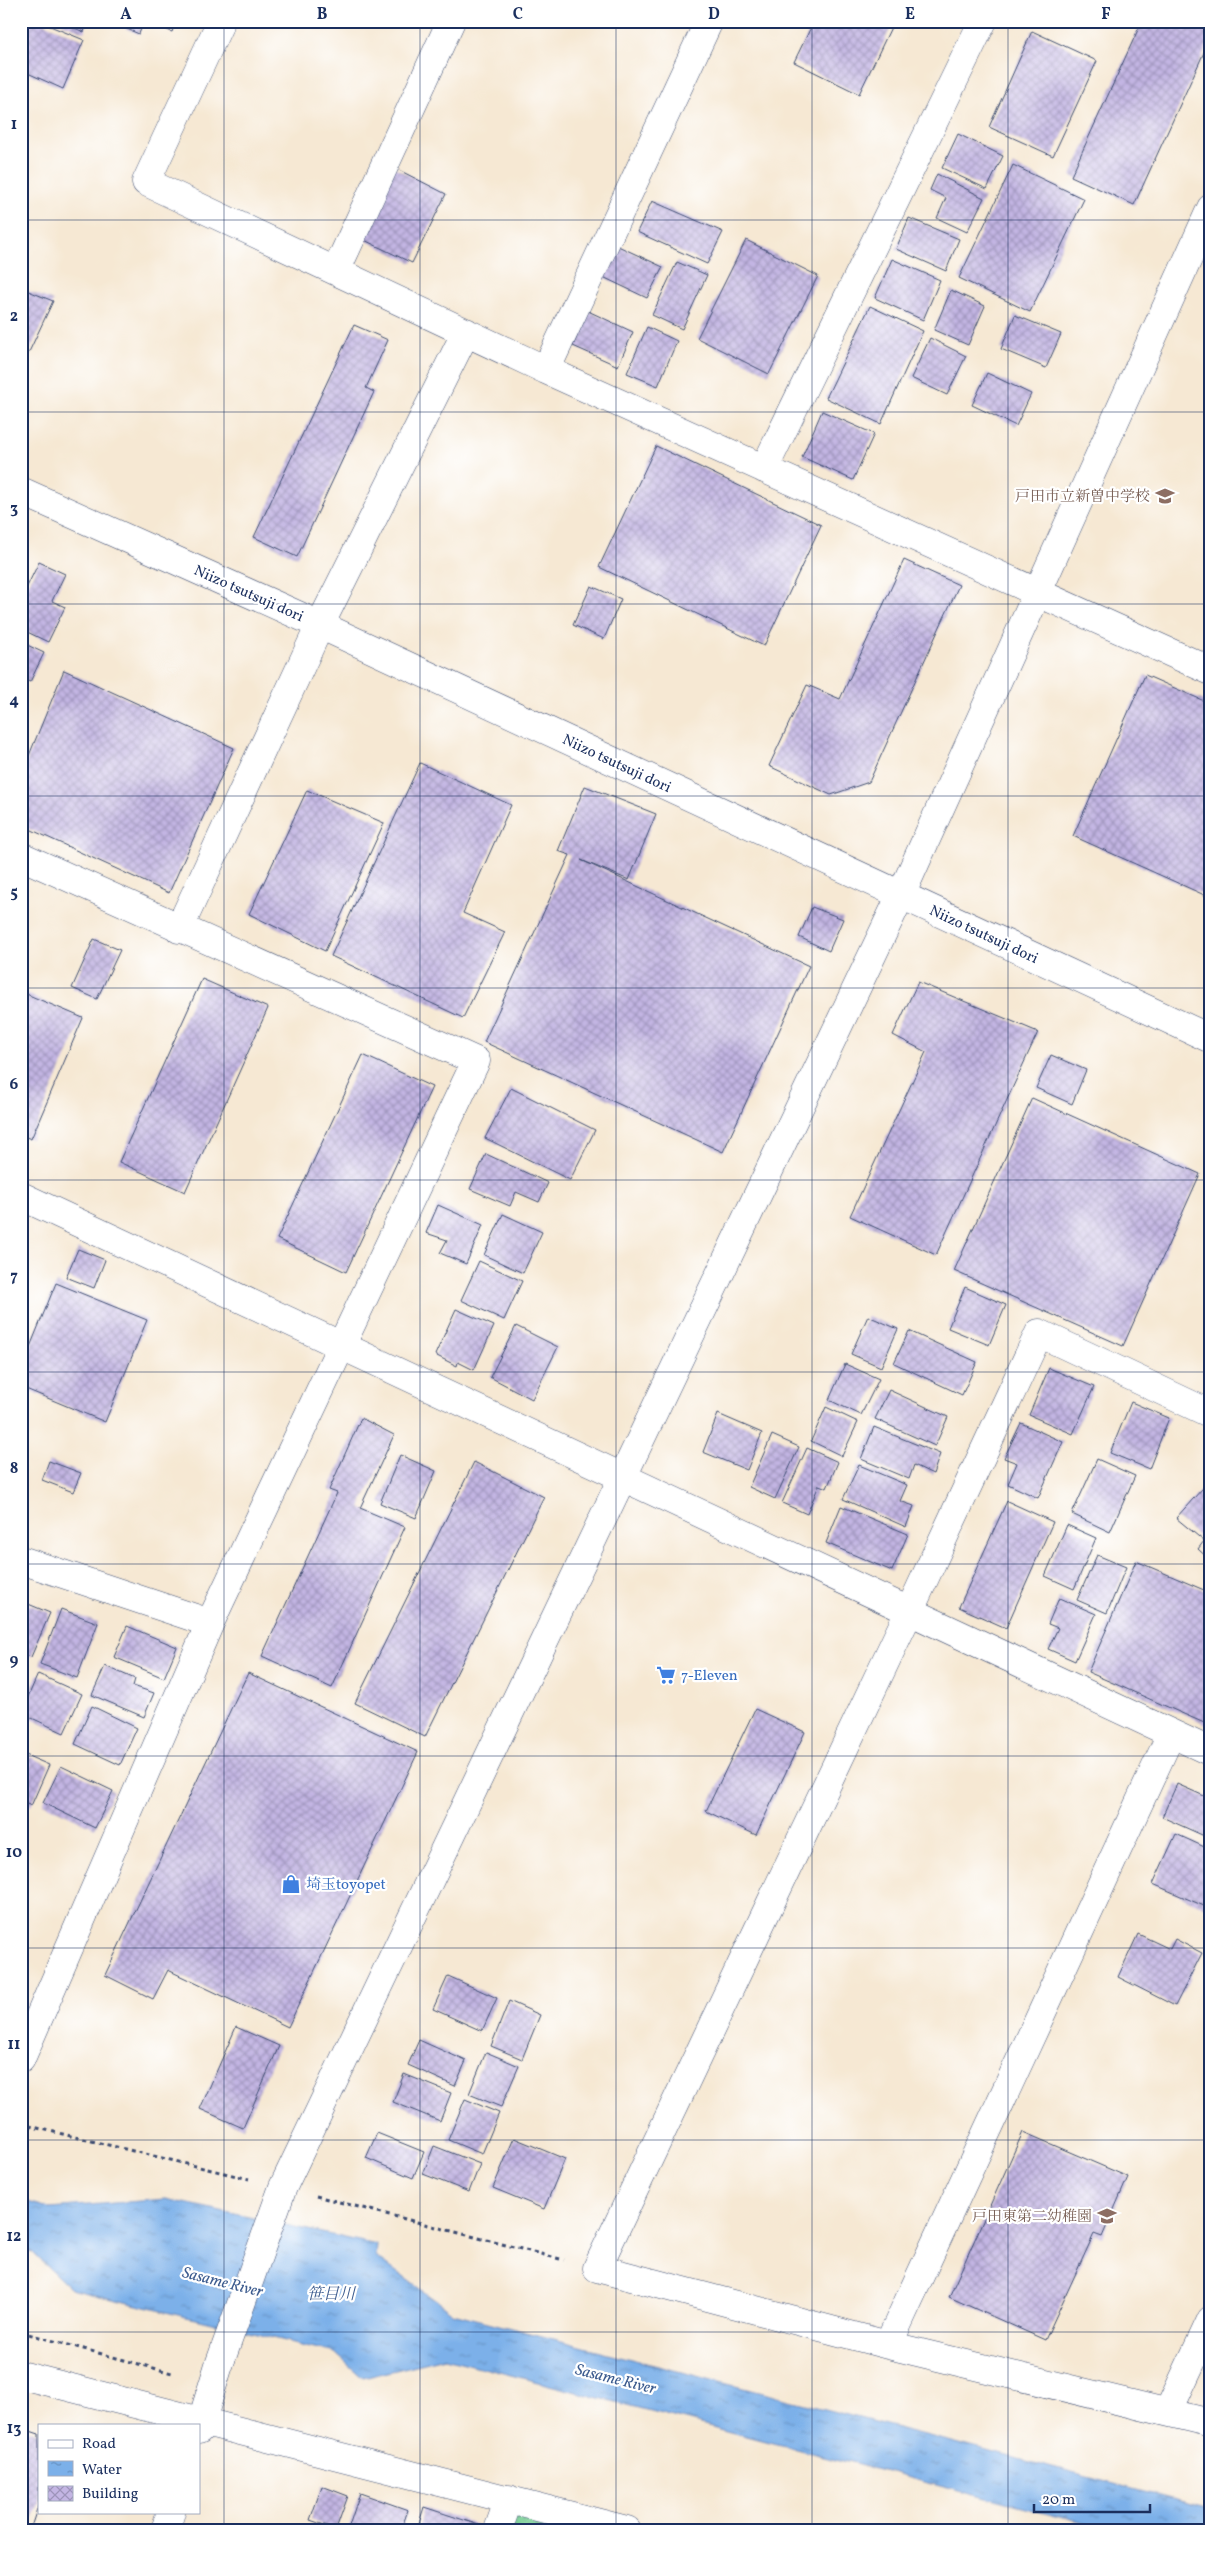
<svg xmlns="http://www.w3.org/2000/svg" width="1232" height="2551" font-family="Vollkorn,'Noto Serif JP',serif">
	<defs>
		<pattern id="park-dots" width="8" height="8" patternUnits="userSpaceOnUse" patternTransform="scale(1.25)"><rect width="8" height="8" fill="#78cf94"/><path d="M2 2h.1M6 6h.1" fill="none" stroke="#62a87c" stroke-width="1.8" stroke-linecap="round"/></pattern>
		<pattern id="water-ripples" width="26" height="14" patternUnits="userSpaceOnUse" patternTransform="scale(1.25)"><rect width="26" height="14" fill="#7cb0e9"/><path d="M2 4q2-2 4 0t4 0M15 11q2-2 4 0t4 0" fill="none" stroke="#6590c0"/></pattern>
		<pattern id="building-cross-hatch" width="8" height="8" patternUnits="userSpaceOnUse" patternTransform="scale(1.25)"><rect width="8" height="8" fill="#c3b5e3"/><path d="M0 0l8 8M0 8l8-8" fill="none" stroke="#9e94bb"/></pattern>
	</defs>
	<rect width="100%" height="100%" fill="#fff"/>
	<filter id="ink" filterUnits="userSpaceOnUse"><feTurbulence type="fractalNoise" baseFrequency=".02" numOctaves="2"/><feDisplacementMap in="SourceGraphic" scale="10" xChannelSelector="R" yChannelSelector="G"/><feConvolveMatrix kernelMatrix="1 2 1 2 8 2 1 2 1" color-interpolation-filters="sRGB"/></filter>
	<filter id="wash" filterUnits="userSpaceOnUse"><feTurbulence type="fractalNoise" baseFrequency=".0096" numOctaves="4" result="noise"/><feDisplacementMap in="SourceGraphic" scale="20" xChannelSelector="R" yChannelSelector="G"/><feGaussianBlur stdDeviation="1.12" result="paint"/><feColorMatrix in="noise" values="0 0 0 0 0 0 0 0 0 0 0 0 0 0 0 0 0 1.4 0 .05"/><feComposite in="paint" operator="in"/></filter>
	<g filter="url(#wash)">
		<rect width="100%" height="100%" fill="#f6e8d3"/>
		<!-- park -->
		<path fill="url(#park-dots)" stroke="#4a7f79" d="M516,2512L583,2530H509Z"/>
		<!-- water -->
		<path fill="url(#water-ripples)" stroke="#4c70a4" d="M166,2199L377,2245L376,2257L453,2313L1211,2509V2530H1110L445,2358L363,2378L335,2353L71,2289L32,2252L21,2249V2200L49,2208Z"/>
		<g id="blocks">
			<!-- building -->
			<path fill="url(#building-cross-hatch)" d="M21,21H38L84,40L63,89L21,70Z
				M57,21H88L84,32Z
				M108,21H144L139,34Z
				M147,21H176L172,32Z
				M814,21H894L859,94L794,62Z
				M1142,21H1197L1211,27V37L1134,205L1071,176Z
				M1032,31L1097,61L1053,156L989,127Z
				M958,134L1003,156L987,189L942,168Z
				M1013,165L1084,199L1030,312L959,278Z
				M393,167L446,194L412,263L358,237Z
				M937,174L984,198L967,232L937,218L946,198L930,190Z
				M652,201L723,232L707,264L637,232Z
				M909,218L959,239L946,271L896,249Z
				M746,240L818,276L769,374L697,338Z
				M618,246L663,267L647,298L603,277Z
				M892,259L940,280L923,320L875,298Z
				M677,262L707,275L682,329L652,315Z
				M21,288L53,301L21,369Z
				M951,290L985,306L968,345L934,330Z
				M870,306L923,331L881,424L826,398Z
				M588,311L633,332L618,366L573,346Z
				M1015,315L1061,334L1046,368L1001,349Z
				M354,325L388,340L366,388L374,392L297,557L254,537Z
				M647,327L677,341L658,386L627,373Z
				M930,338L966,356L947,395L911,378Z
				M987,373L1031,394L1016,426L972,405Z
				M822,411L874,434L853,480L802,457Z
				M656,446L821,525L764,646L599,567Z
				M904,560L959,585L869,782L831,795L769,766L807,685L840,699Z
				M39,562L65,574L52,601L65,607L48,642L21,629V599Z
				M591,586L621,599L604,639L573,625Z
				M21,642L44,653L30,682L21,678Z
				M64,670L234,748L169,893L21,825V775Z
				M1145,675L1211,704V898L1073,836Z
				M21,689L25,691L21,701Z
				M420,763L511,805L463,913L505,932L463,1018L331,956Z
				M585,786L656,814L629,880L581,860L809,966L723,1152L484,1042L570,855L558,851Z
				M307,790L384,823L325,951L249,914Z
				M812,907L843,919L829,951L799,937Z
				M94,939L120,950L97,999L72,988Z
				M202,979L268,1008L185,1192L119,1162Z
				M918,982L1038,1032L936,1255L850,1216L926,1052L893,1035Z
				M24,993L83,1018L31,1139L21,1135V1000Z
				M363,1055L432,1087L346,1272L277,1239Z
				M1051,1055L1086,1070L1072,1104L1036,1088Z
				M511,1088L595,1130L570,1180L485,1138Z
				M1032,1098L1200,1174L1123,1346L954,1271Z
				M486,1154L548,1183L539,1202L516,1192L510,1206L470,1189Z
				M438,1205L483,1225L466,1264L440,1253L447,1240L426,1233Z
				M503,1214L542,1232L523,1273L484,1255Z
				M78,1249L105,1260L94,1288L66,1277Z
				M479,1261L522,1281L504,1320L461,1300Z
				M56,1283L147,1320L105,1422L21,1387V1369Z
				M965,1287L1006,1305L989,1345L948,1328Z
				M456,1309L494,1326L474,1370L458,1362L457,1366L435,1355Z
				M868,1316L898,1329L881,1367L851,1354Z
				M516,1326L558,1347L532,1399L490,1377Z
				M909,1331L977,1362L962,1395L894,1363Z
				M845,1364L879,1379L861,1415L829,1400Z
				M1049,1368L1094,1387L1073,1434L1029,1415Z
				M889,1390L948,1417L935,1446L875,1419Z
				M1131,1402L1169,1418L1149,1469L1110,1453Z
				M826,1407L858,1422L842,1456L811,1441Z
				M718,1414L762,1433L747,1470L703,1452Z
				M361,1418L394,1435L360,1508L405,1527L332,1688L262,1656L337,1493L329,1490Z
				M1021,1423L1063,1442L1038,1498L1008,1484L1017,1463L1004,1458Z
				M874,1427L940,1454L933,1474L914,1465L909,1479L861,1459Z
				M772,1435L799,1447L775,1499L749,1487Z
				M807,1448L838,1462L827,1488L819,1485L807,1514L782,1503Z
				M400,1455L436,1471L416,1518L380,1503Z
				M1097,1459L1135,1476L1110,1532L1072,1514Z
				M49,1461L81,1473L73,1492L42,1480Z
				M474,1462L544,1497L425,1737L355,1703Z
				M859,1465L907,1485L900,1501L914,1506L906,1527L843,1499Z
				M1211,1479V1561L1198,1549L1204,1541L1176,1518Z
				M1007,1501L1053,1522L1006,1628L959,1607Z
				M841,1506L908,1534L892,1571L826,1543Z
				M1067,1525L1096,1538L1074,1589L1045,1576Z
				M1097,1555L1126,1567L1107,1613L1077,1600Z
				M1136,1561L1211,1593V1726L1088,1672Z
				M1059,1598L1096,1614L1075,1661L1048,1649L1058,1628L1048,1624Z
				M21,1601L50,1613L31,1657L21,1653Z
				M61,1609L98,1623L77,1678L40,1664Z
				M127,1626L177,1647L164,1678L114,1657Z
				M105,1666L135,1679L133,1686L154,1693L144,1717L92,1695Z
				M248,1673L418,1752L288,2027L168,1970L153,1999L105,1975Z
				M38,1674L82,1694L64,1733L21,1713Z
				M92,1706L137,1728L120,1765L75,1744Z
				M755,1709L805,1732L756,1835L706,1811Z
				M21,1753L49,1765L31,1806L21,1801Z
				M61,1766L113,1791L95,1828L43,1803Z
				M1177,1784L1211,1799V1839L1162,1817Z
				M1176,1834L1211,1850V1909L1153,1884Z
				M1138,1934L1170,1949L1175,1939L1202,1953L1175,2006L1118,1977Z
				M448,1976L497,1998L482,2031L433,2009Z
				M509,2001L540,2015L522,2059L491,2046Z
				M236,2027L279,2046L243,2128L200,2109Z
				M419,2040L466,2061L455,2086L408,2065Z
				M486,2052L519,2066L501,2107L469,2094Z
				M404,2074L451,2093L440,2121L393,2102Z
				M465,2099L499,2113L482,2154L448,2140Z
				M1023,2132L1128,2177L1102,2237L1094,2234L1045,2340L949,2297Z
				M377,2133L424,2152L413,2178L366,2158Z
				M514,2138L565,2159L544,2209L493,2188Z
				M434,2146L480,2164L469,2192L423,2174Z
				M21,2428L39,2434V2503L30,2530H21Z
				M322,2486L348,2496L336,2529L310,2520Z
				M360,2493L408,2510L401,2530L348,2529Z
				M424,2507L479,2525L478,2530H417Z"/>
		</g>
	</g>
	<g filter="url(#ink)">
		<use href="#blocks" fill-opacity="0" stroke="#3c4b70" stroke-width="1"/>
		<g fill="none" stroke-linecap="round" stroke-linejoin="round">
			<!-- minor casing -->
			<g stroke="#3c4b70" stroke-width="29">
				<path id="minor" d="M221,21L146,182L546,370L709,21
					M336,271L451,21
					M546,370L1211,671
					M764,469L983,21
					M21,491L320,625L1211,1039
					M21,856L476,1061L210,1623L21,2059
					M179,929L320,625L466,332
					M21,1196L1211,1752
					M1211,1414L1039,1333L909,1612L597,2268L888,2345L1211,2423
					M21,1560L210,1623
					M888,2345L1171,1734
					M21,2375L627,2530
					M1168,2412L1211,2320
					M199,2430L218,2368L283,2187L901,895L1211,208
					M165,2530L171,2512
					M498,2530L509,2499"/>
			</g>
			<!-- path -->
			<path stroke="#3c4b70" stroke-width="3" stroke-dasharray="4 4" stroke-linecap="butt" d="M21,2124L249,2179
				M316,2196L564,2260
				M21,2332L172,2373"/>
			<!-- minor -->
			<use href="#minor" stroke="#fff" stroke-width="28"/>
		</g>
	</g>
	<!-- grid -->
	<path fill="none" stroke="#1b2f5e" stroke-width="1" stroke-opacity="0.55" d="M224,21V2530M420,21V2530M616,21V2530M812,21V2530M1008,21V2530M21,220H1211M21,412H1211M21,604H1211M21,796H1211M21,988H1211M21,1180H1211M21,1372H1211M21,1564H1211M21,1756H1211M21,1948H1211M21,2140H1211M21,2332H1211"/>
	<!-- icons -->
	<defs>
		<g id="school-bare" transform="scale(1.5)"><path d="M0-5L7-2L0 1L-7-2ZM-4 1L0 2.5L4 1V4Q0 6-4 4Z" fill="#8d6e63" stroke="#fff" stroke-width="2.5" paint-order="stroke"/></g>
		<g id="supermarket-bare" transform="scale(1.5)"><path d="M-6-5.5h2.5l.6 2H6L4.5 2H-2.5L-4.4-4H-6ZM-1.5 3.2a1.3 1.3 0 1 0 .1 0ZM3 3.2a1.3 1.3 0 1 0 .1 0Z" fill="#3f7fe0" stroke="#fff" stroke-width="2.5" paint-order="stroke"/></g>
		<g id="shop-bare" transform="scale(1.5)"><path d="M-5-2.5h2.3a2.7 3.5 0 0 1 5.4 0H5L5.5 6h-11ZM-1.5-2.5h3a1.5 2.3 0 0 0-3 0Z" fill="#3f7fe0" stroke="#fff" stroke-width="2.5" paint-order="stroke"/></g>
	</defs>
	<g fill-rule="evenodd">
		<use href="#school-bare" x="1165" y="496"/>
		<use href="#supermarket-bare" x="666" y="1675"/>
		<use href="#shop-bare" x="291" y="1884"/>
		<use href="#school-bare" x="1107" y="2216"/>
	</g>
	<g text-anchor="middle" stroke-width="4.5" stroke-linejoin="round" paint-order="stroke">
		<!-- education labels -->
		<g font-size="15" fill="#785e54" stroke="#fff" text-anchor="end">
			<text x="1150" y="501">戸田市立新曽中学校</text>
			<text x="1092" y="2221">戸田東第二幼稚園</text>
		</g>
		<!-- street labels -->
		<g font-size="15" fill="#1b2f5e" stroke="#fff">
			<text transform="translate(249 593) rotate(24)" y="5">Niizo tsutsuji dori</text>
			<text transform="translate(617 763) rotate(25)" y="5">Niizo tsutsuji dori</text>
			<text transform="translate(984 934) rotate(25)" y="5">Niizo tsutsuji dori</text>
		</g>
		<!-- shop labels -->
		<g font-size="15" fill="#366cbe" stroke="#fff" text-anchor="start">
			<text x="681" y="1680">7-Eleven</text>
			<text x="306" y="1889">埼玉toyopet</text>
		</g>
		<!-- water labels -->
		<g font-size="16" font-style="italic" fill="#3d5c8f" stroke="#fff">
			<text transform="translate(223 2281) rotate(14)" y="6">Sasame River</text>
			<text x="331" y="2299">笹目川</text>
			<text transform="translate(616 2378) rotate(14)" y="6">Sasame River</text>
		</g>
	</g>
	<!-- margin -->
	<rect width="1232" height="2551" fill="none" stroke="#fff" stroke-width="55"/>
	<!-- legend -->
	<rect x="38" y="2424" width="162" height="90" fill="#ffffff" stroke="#a4acbf"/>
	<rect x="48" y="2440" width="25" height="8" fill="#ffffff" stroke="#a4acbf"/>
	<text x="82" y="2448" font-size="15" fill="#1b2f5e">Road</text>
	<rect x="48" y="2461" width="25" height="15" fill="url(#water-ripples)" stroke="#a4acbf"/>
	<text x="82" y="2474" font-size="15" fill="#1b2f5e">Water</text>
	<rect x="48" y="2486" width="25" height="15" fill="url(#building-cross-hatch)" stroke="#a4acbf"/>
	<text x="82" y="2498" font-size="15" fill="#1b2f5e">Building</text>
	<!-- scale -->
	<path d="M1034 2504v8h116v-8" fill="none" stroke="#1b2f5e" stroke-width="2.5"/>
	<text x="1042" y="2504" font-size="15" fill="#1b2f5e" stroke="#ffffff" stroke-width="4" paint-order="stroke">20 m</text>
	<rect x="28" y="28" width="1176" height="2496" fill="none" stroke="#1b2f5e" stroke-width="2"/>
	<g font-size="16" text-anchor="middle" font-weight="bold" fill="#1b2f5e">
		<text x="126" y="19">A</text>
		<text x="322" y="19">B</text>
		<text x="518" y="19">C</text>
		<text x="714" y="19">D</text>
		<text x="910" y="19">E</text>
		<text x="1106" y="19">F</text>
		<text x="14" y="129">1</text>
		<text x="14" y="321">2</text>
		<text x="14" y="513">3</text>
		<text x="14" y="705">4</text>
		<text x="14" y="897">5</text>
		<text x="14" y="1089">6</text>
		<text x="14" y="1281">7</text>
		<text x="14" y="1473">8</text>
		<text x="14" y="1665">9</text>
		<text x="14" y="1857">10</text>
		<text x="14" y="2049">11</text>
		<text x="14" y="2241">12</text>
		<text x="14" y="2433">13</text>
	</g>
</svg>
